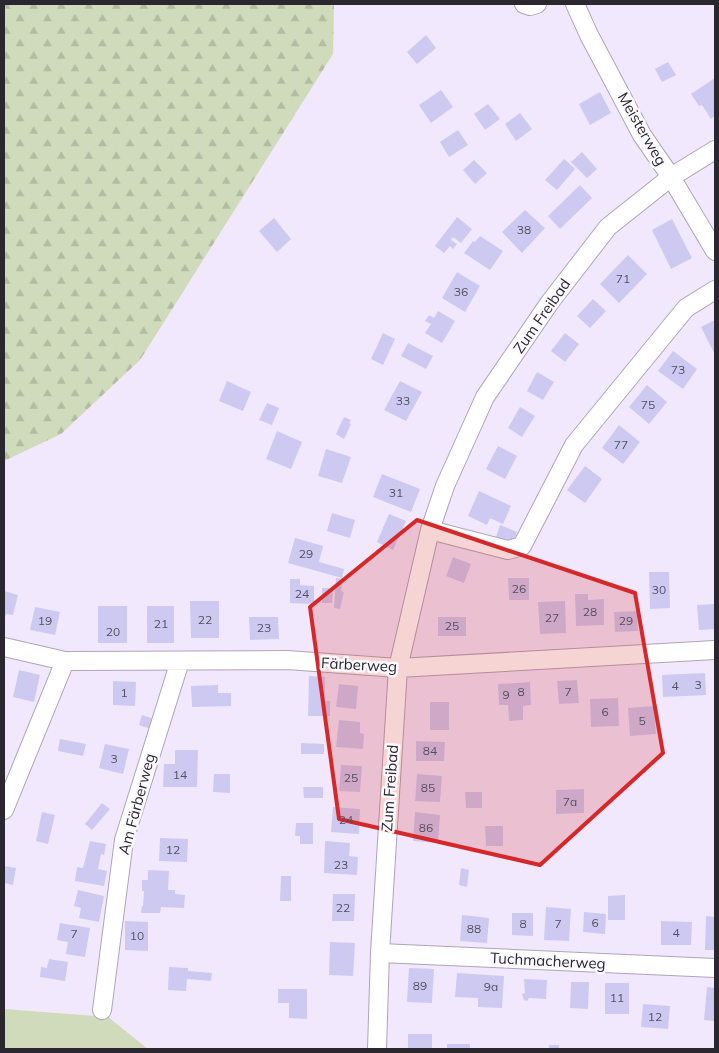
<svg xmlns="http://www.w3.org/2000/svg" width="719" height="1053" font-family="Mulish,sans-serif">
	<defs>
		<pattern id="forest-firs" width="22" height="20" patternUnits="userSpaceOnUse" patternTransform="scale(1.25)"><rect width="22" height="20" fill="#d0dbbb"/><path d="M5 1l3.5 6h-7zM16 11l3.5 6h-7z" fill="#b3bca1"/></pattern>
	</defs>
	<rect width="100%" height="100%" fill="#f1e8fd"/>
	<!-- grass -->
	<path fill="#d0dbbb" d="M4,1009L108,1017L148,1049H4Z"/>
	<!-- forest -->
	<path fill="url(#forest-firs)" d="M4,4H334L333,54L140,360L61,434L4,461Z"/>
	<!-- building -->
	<path fill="#cec9f1" d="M426,35L436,48L417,64L407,52Z
		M668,62L676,75L662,82L655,69Z
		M715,78V116L711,119L702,105L699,106L691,94Z
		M441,90L453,107L431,123L419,105Z
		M600,92L611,113L590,125L579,104Z
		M488,104L500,119L485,130L474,114Z
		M520,113L532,129L516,141L505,124Z
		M458,130L468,145L449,157L440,142Z
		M582,152L597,169L587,178L571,162Z
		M564,159L575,169L557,190L545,180Z
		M474,160L487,173L475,184L463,170Z
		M580,185L592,198L560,229L548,216Z
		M525,210L545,228L522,253L502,232Z
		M457,217L472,229L461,243L453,237L451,240L457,244L453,249L450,246L444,253L435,246Z
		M274,218L291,239L277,252L259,231Z
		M672,219L692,258L671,269L652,230Z
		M480,236L503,251L490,270L464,253L473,241L475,242Z
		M628,255L647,274L619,303L600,284Z
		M457,272L480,286L465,312L442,298Z
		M593,299L606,311L590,328L577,316Z
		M438,311L455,321L442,343L425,333L431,324L425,321L429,315L434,318Z
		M715,320V355L701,327Z
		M383,333L395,339L383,365L371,359Z
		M565,333L579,344L565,362L551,351Z
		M408,343L433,356L426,369L401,356Z
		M673,351L697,369L683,389L658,371Z
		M537,372L554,382L543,400L527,391Z
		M227,381L251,392L243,411L219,401Z
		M400,381L422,392L406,421L384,410Z
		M647,385L667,402L649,424L629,407Z
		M267,403L279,408L272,425L259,420Z
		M520,407L535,416L522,437L508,428Z
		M344,417L351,420L349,423L351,424L344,439L336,434Z
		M619,425L640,442L623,464L602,448Z
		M277,431L302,442L291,469L266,459Z
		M498,446L517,456L505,479L486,469Z
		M326,449L351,457L342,483L318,476Z
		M585,466L602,479L585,503L567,490Z
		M382,474L420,489L411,512L373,497Z
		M479,491L511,506L503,524L490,518L487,525L468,516Z
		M332,513L355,520L350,538L327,531Z
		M389,514L406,521L393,550L377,542Z
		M500,525L517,532L513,544L496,537Z
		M295,538L323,546L319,562L344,569L342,578L288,563Z
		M453,557L471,564L464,583L446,576Z
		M649,572H669L670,608L650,609Z
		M336,578L343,579L341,591L344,592L340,609L334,608Z
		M508,578H529V600H509Z
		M290,579H300V585L314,586V604L290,603Z
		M322,588H333L332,603H322Z
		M4,591L18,595L13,615L6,614L4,621Z
		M575,594H588V600L604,599V625L576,626Z
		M190,601H219V638H191Z
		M565,601L566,633L540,634L538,602Z
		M715,604V629L699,630L697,605Z
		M98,606H127V643H98Z
		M147,606H174V643H147Z
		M35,607L60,612L55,635L30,630Z
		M637,611L638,631L615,632L614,612Z
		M249,617H278L279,639L250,640Z
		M438,617H466V636H438Z
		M19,670L40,675L34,702L13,697Z
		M705,673L706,695L663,697L662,675Z
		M309,676L325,677V701H330V716H308Z
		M577,680L579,703L559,704L557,681Z
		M113,681L136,682L135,706L113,705Z
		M530,682L531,705L523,706V720L509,721L508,705H499L498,684Z
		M339,684L358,686L356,709L336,707Z
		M218,685V693H231V706L192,707L191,686Z
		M618,698L619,726L591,727L590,699Z
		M430,702H449V730H430Z
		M654,706L656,734L630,736L628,708Z
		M142,715L157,720L154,730L139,725Z
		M339,720L360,722V733L364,734L363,749L336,747Z
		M60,739L86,744L83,756L58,751Z
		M416,741L445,742L444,761H416Z
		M301,743L324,744V754H301Z
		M105,744L129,749L123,774L99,768Z
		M175,750H198L197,787H163L164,764H175Z
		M341,765L362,766L360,792L339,791Z
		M214,774H230V793L213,792Z
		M417,774L442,776L440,802L415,801Z
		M303,787H323V798H304Z
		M584,789V813L556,814V790Z
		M465,792H482V808H466Z
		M102,803L110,809L92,830L85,824Z
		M333,807L360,809L359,834L331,832Z
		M42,812L55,815L48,844L36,841Z
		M415,812L440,815L438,843L413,841Z
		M296,823H313V844H300V836H295Z
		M485,826H503V846H486Z
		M160,838L188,839L187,862L159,861Z
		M90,841L106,844L104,855L101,854L98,869L107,871L104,886L75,881L77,867L83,868Z
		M325,841L350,843L349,856L358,857L357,875L324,873Z
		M4,866L16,868L13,885L4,883Z
		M461,868L469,870L467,887L459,885Z
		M148,870L169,871L168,890H175V894L185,895L184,908L161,907L160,913H141L142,906H143L144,891H142V880H148Z
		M281,876H291V901H280Z
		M78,890L104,896L99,922L79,918L81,908L74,906Z
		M333,894H355L354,921H332Z
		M625,895V920H608V896Z
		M546,907L571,909L569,941L544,940Z
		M584,912L606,914L605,934L583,932Z
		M512,913H533V936L512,935Z
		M462,915L489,918L487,943L460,941Z
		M706,916L715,917V950H705Z
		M125,921L148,922V951L125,950Z
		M661,921L692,922L691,945H661Z
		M60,923L90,928L85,957L66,954L68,942L57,940Z
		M330,942L355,943L353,976L329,975Z
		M49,959L68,962L65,981L40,977L41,967L47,968Z
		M169,967L188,968V971L212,973L211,981L187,979L186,991L168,990Z
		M409,968L434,969L432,1003L407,1002Z
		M457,973L504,976L502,1008L478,1007V998L455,997Z
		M524,979L547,980L546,999L529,998L527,1001L524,1000L522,994L525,993Z
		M571,982H589L588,1009L570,1008Z
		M605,983H629V1014H605Z
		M707,987L715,988V1021L704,1020Z
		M278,989H307V1019L289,1018V1003H278Z
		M643,1004L670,1006L668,1029L641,1027Z
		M408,1034H432V1049H408Z
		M447,1044H470V1049H447Z
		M549,1045H559V1049H549Z"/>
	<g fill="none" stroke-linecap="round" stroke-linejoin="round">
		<!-- minor casing -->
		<g stroke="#aea5b9" stroke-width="20">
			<path id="minor" d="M524,4L530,6L537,4
				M575,4L589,35L642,135L671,177L715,251
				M430,530L508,550L522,546L574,445L686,308L715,290
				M4,647L65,661L287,660L398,668L715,650
				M4,810L65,661
				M380,953L715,968
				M102,1010L124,840L180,661
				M377,1049L380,953L398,668L430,530L445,486L485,397L550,302L608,227L671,177L715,150"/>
		</g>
		<!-- minor -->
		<use href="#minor" stroke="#fff" stroke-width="18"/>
	</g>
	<!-- marked area -->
	<path fill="#d62828" fill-opacity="0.2" stroke="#d62828" stroke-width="4" stroke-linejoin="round" d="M417,520L635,593L663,753L540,865L339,819L310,607Z"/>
	<g text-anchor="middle" stroke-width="5" stroke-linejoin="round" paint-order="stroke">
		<!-- number labels -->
		<g font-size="12" fill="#545060">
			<text x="524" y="234">38</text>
			<text x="623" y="283">71</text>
			<text x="461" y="296">36</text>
			<text x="678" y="374">73</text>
			<text x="403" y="405">33</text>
			<text x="648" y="409">75</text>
			<text x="621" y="449">77</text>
			<text x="396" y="497">31</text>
			<text x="306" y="558">29</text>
			<text x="519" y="593">26</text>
			<text x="659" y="594">30</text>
			<text x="302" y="598">24</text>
			<text x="590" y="616">28</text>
			<text x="552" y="622">27</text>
			<text x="205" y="624">22</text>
			<text x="45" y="625">19</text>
			<text x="626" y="625">29</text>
			<text x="161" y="628">21</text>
			<text x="452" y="630">25</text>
			<text x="264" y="632">23</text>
			<text x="113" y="636">20</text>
			<text x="698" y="689">3</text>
			<text x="675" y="690">4</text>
			<text x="521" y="696">8</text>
			<text x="568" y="696">7</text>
			<text x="124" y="697">1</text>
			<text x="506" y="699">9</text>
			<text x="605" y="716">6</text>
			<text x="642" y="725">5</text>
			<text x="430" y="755">84</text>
			<text x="114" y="763">3</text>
			<text x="180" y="779">14</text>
			<text x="351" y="782">25</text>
			<text x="428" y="792">85</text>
			<text x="570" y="806">7a</text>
			<text x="346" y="824">24</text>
			<text x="426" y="832">86</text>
			<text x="173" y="854">12</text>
			<text x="341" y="869">23</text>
			<text x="343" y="912">22</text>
			<text x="595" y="927">6</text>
			<text x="523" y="928">8</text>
			<text x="558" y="928">7</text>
			<text x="474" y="933">88</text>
			<text x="676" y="937">4</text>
			<text x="74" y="938">7</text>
			<text x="137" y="940">10</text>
			<text x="420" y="990">89</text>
			<text x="491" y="991">9a</text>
			<text x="617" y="1002">11</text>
			<text x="655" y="1021">12</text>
		</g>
		<!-- street labels -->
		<g font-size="15" fill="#2b272f" stroke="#faf9fd">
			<text transform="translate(642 129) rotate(60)" y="5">Meisterweg</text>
			<text transform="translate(542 316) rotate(-55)" y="5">Zum Freibad</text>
			<text transform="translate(359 665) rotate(3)" y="5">Färberweg</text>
			<text transform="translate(390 788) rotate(-86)" y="5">Zum Freibad</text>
			<text transform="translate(137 804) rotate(-75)" y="5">Am Färberweg</text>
			<text transform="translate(548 961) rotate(3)" y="5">Tuchmacherweg</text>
		</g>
	</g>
	<!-- border -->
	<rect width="719" height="1053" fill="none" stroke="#2b272f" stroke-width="10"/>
</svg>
